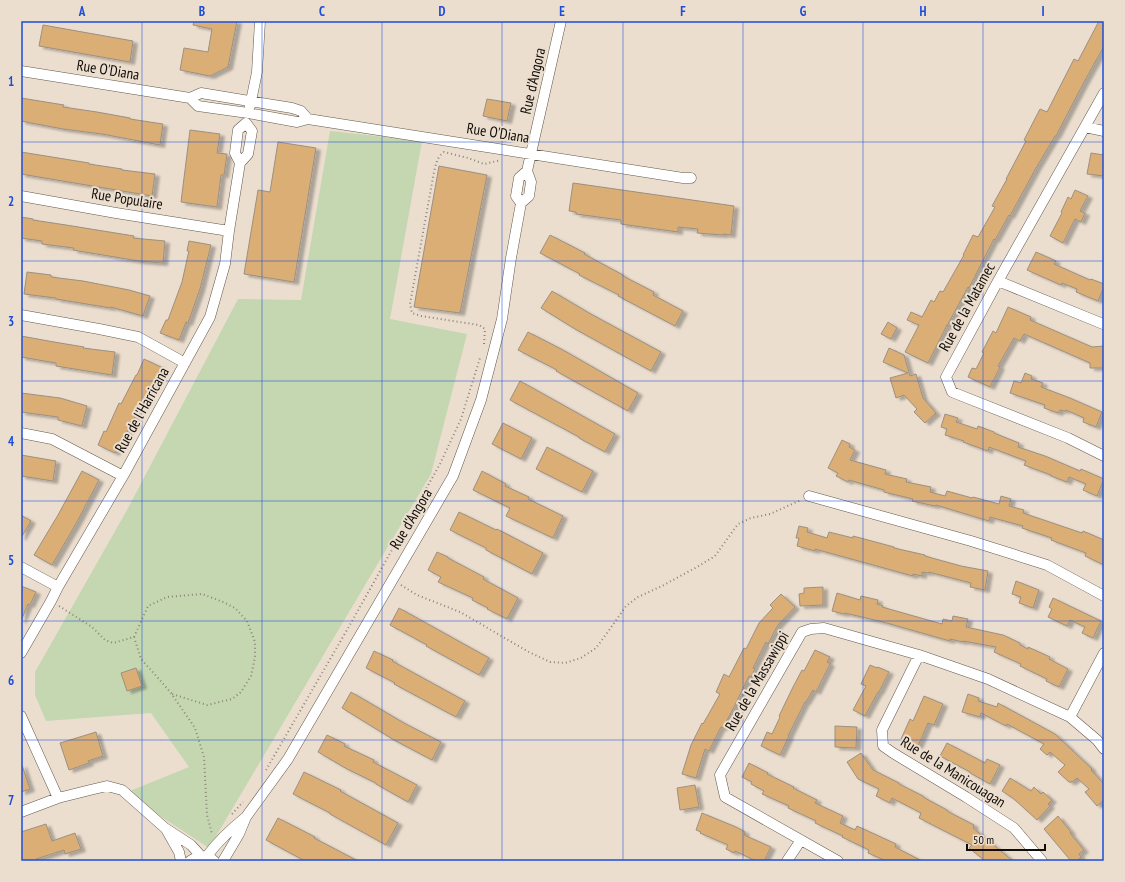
<svg xmlns="http://www.w3.org/2000/svg" width="1125" height="882" font-family="'PT Sans Narrow',sans-serif">
	<defs>
		<filter id="shadow"><feDropShadow dx="4.5" dy="2.5" stdDeviation="1" flood-color="#0004"/></filter>
	</defs>
	<rect width="100%" height="100%" fill="#ebdecf"/>
	<!-- green -->
	<path fill="#c4d7b1" d="M330,131L422,141L390,319L467,334L431,474L209,848L125,793L189,767L151,713L46,721L35,695V672L127,510L238,299L301,300Z"/>
	<!-- building -->
	<path fill="#daae75" stroke="#9c9082" filter="url(#shadow)" d="M194,21H237L228,67L210,76L180,70L184,48L208,52L212,29L193,25Z
		M1099,21H1104V46L1083,84L1056,136H1055L1036,168L1010,216L1009,215L995,240L994,239L969,288L968,287L947,326V325L928,363L905,352L919,325L907,320L911,312L922,317L931,300L934,302L940,291L943,292L964,255H963L973,235L978,237L995,207L992,206L1007,179H1006L1026,141L1024,140L1040,109L1047,112L1074,59L1078,61Z
		M43,25L133,41L130,62L39,46Z
		M21,98L64,105L63,107L97,112L130,118V119L163,124L160,145L102,134L63,129L21,121Z
		M487,99L511,103L507,121L483,116Z
		M190,130L220,134L217,153L227,154L224,175H221L217,207L181,202Z
		M278,142L316,148L294,282L244,274L258,190L270,192Z
		M21,152L89,163V164L122,169V170L155,174L152,196L21,174Z
		M1091,153L1104,155V176L1087,174Z
		M439,166L487,175L460,313L414,307Z
		M573,183L734,206L731,235L723,234V235L697,233L698,229L678,227V232L621,224V220L576,214V212L569,211Z
		M1075,190L1088,196L1080,211L1085,213L1081,222L1075,219L1063,243L1050,236L1062,213L1061,212L1068,197L1071,199Z
		M21,217L33,219V220L66,225L134,236L133,238L165,241L163,263L139,261L73,250L74,248L42,244V241L21,238Z
		M550,235L585,253L584,254L623,275V276L654,292L653,295L683,311L675,326L618,296L619,295L579,275L580,274L540,253Z
		M189,241L211,245L200,289L188,323L186,322L179,340L160,333L166,320H168L182,282L188,255L189,251H187Z
		M1036,252L1056,261L1054,264L1090,280L1091,279L1104,284V287L1098,301L1076,292L1077,289L1062,283L1061,285L1027,270Z
		M27,272L51,275V277L83,281L129,290L150,296L143,316L111,307V308L56,299V298L24,294Z
		M552,291L589,313L661,352L651,371L575,329L541,308Z
		M1008,307L1031,317L1030,320L1092,347L1104,346V368H1090V363L1024,334L1020,341L1014,338L998,366L1000,367L990,387L968,377L972,368L976,369L984,353L982,352L993,331L996,333Z
		M888,322L897,328L891,339L881,334Z
		M528,332L563,350L638,393L628,411L556,371L557,370L518,350Z
		M21,336L54,342L84,347L83,348L115,352L112,375L56,366V363L21,357Z
		M889,348L904,355L910,376L916,374L923,398L936,413L925,423L914,412L917,409L904,395L896,398L890,378L908,373L883,362Z
		M144,359L161,367L155,381V380L140,409L139,408L125,437L123,436L115,453L98,445L104,431L106,432L119,403L121,404L136,375H137Z
		M1025,373L1032,376L1031,379L1043,383L1041,387L1070,398L1102,412L1096,427L1083,422L1084,418L1066,410L1065,411L1060,410L1058,413L1044,408L1045,405L1010,393L1014,381L1021,383Z
		M520,381L615,434L605,452L579,438V437L510,400Z
		M21,393L60,398L87,406L82,426L58,420V417L21,412Z
		M945,414L958,418L956,422L977,429L978,426L994,432V433L1019,443L1018,447L1045,456L1080,471L1081,469L1104,479L1097,496L1083,490L1086,484L1069,477L1067,482L1051,476V475L1024,465L1026,461L989,447L988,451L963,442L964,441L945,435L947,429L941,427Z
		M503,423L532,438L521,459L492,444Z
		M842,440L850,444L849,447L855,450L850,460L886,470L885,474L907,479L906,482L931,487L930,492L945,496L947,491L972,498L973,497L999,504L1001,496L1011,499L1009,506L1024,510L1023,513L1082,533L1083,531L1104,540V565L1085,556L1086,553L1051,540L1052,538L1022,528L1023,526L990,517L989,521L936,505L935,506L912,501L913,499L884,492V490L849,480L848,482L836,476L838,473L828,468Z
		M547,447L593,471L582,492L536,469Z
		M21,455L56,461L53,481L21,476Z
		M82,471L99,480L77,522L52,565L34,555L58,515Z
		M482,471L506,484L505,486L529,497L528,499L563,516L553,538L506,516L510,508L473,490Z
		M459,512L496,530L497,529L543,553L532,574L486,550V548L450,530Z
		M21,515L31,521L21,538Z
		M799,526L808,528L807,532L827,538L829,532L853,538V536L894,547V548L925,555V556L961,566L988,571L985,590L970,587L971,583L929,572V573L922,572V576L913,574V576L815,549V551L797,546L799,538H796Z
		M437,552L448,557V558L484,577L483,579L518,598L507,619L487,609L488,608L472,600L473,598L438,582L441,577L428,570Z
		M1016,581L1039,590L1033,608L1019,603L1021,597L1012,594Z
		M21,586L36,592L30,605L28,604L21,621Z
		M823,587V605L800,606L799,594L804,593V588Z
		M837,593L860,600L861,596L878,600L877,604L883,606L882,607L942,624L943,619L952,621L953,616L968,619L966,627L1003,635L1020,643V645L1028,649V647L1050,657L1049,659L1068,669L1059,687L1046,681L1047,679L1020,666L1021,664L994,652L996,647L963,641V642L950,639V641L883,622L845,613L844,614L832,611Z
		M781,594L795,607L778,625L768,644L766,642L753,668L755,669L751,677L749,676L735,705L723,728L721,727L709,751L705,749L696,778L682,774L691,745L702,723L703,724L720,694L716,692L724,674L729,677L744,648L746,649L759,623L773,608L770,605Z
		M1053,598L1101,621L1093,638L1082,633L1085,627L1070,620L1067,626L1048,617L1052,609L1049,607Z
		M399,608L489,658L479,675L426,646L427,645L390,625Z
		M815,650L830,657L827,662L830,664L816,692L813,690L806,702H805L788,736H789L780,755L761,746L767,732L772,734L780,717L779,716L793,687L802,670L804,671Z
		M374,651L393,660L392,661L465,701L456,717L394,684L395,683L366,668Z
		M870,665L877,668L878,667L889,672L879,692H878L865,716L853,710L866,686L861,684Z
		M136,668L142,686L127,691L121,673Z
		M351,692L404,723L441,742L432,760L394,740L342,708Z
		M968,694L979,698L978,701L997,707L998,703L1055,734L1092,769L1091,770L1104,784V800L1097,806L1085,792L1089,789L1077,778L1072,782H1069L1058,772L1065,765L1050,752L1047,755L1040,749L1044,744L1007,724L1006,726L981,713L980,717L962,712Z
		M924,696L943,704L934,725L928,723L918,746L901,739L910,719L913,721Z
		M835,726L857,727L856,748L835,747Z
		M96,732L103,756L88,761L89,763L69,770L60,743Z
		M327,735L345,744L344,746L374,760L373,762L417,785L408,802L376,784V783L347,769L318,752Z
		M947,743L985,763L987,759L1000,765L990,784L970,773V772L940,756Z
		M861,753L873,770L899,783V784L923,796V797L947,810V811L974,825L973,828L1013,861H985L969,848L972,845L919,818L921,813L892,798L890,803L876,796L879,789L858,779L847,762Z
		M749,763L768,773L767,774L794,787L793,788L817,800L815,803L843,816L840,823L855,830L857,826L896,844L895,847L922,861H886L868,853L869,850L842,837L843,836L815,823L816,821L788,808L789,806L762,794L764,791L751,784L752,782L742,777Z
		M22,765L30,789L21,792V766Z
		M304,772L341,790L340,791L398,823L386,845L330,814V813L293,794Z
		M1010,778L1031,791L1034,787L1041,794L1043,792L1052,800L1048,804L1050,806L1037,820L1014,799L1002,791Z
		M695,785L699,807L680,810L677,788Z
		M702,813L736,827L745,832L744,835L771,847L764,861H756L735,851L734,853L726,849L728,845L700,833L701,832L696,830Z
		M1058,816L1071,832L1070,833L1084,850L1079,854L1081,857L1077,861H1071L1044,829Z
		M278,818L315,837L314,838L358,861H305L266,840Z
		M46,824L52,841L75,833L81,849L65,854L64,850L36,859V861H21V832Z"/>
	<g fill="none" stroke-linecap="round" stroke-linejoin="round">
		<!-- minor casing -->
		<g stroke="#63584b" stroke-width="11">
			<path id="minor" d="M21,71L190,98L201,93L292,108L301,111L308,119
				M1104,93L998,281L946,377L952,392L1068,438L1104,456
				M190,98L198,106L248,113L297,122L308,119L683,178H691
				M250,106L257,72L260,21
				M1085,127L1104,131
				M21,196L116,213L229,231
				M521,203L516,196L519,178L527,171
				M998,281L1103,324L1104,323
				M21,315L99,329L138,337L185,363
				M21,433L52,439L123,476
				M809,496L971,541L1047,565L1104,596
				M21,567L58,587
				M21,653L51,601L58,587L123,476L210,317L225,264L229,231L240,163L248,154L252,131L246,123L238,130L235,153L240,163
				M919,655L882,730L883,746L893,753L966,797L1014,828L1042,861
				M21,716L58,798
				M1070,717L1104,653
				M21,812L58,798L90,790L107,786L122,790L165,828L191,845L201,856
				M166,829L179,852L181,861
				M207,856C218,841 231,829 246,817
				M190,861C198,855 207,854 214,861
				M223,861L239,834L246,817L288,759L453,476L481,400L502,319L511,258L521,203L529,196L531,182L527,171L561,21
				M787,861L801,840
				M838,861L725,797L720,775L802,632L811,629L824,628L919,655L988,679L1070,717L1097,740L1104,749"/>
		</g>
		<!-- path -->
		<path stroke="#8d8479" stroke-width="2" stroke-dasharray="1 3" stroke-linecap="butt" d="M484,344L485,329L479,325L421,316L412,313L410,304L434,172C436,164 437,157 444,152L468,158L484,164L501,160
			M401,585L417,595L460,612L529,652L550,662L565,663L581,658L596,648L610,629L626,606L638,597L662,586L697,567L715,556L738,524L751,518L770,514L801,500
			M59,606L92,627L105,640L113,643L134,637L141,659L158,678L171,693L195,728L204,757L207,815L212,834
			M134,637L148,606L167,597L202,594L223,602L235,608L247,621L255,642V657L251,676L241,692L232,699L207,705L172,694
			M266,770L351,623L440,464L461,419L480,358
			M232,814L243,802"/>
		<!-- minor -->
		<use href="#minor" stroke="#fff" stroke-width="10"/>
	</g>
	<!-- grid -->
	<path fill="none" stroke="#1d4ed8" stroke-width="1" stroke-opacity="0.55" d="M142,21V861M262,21V861M382,21V861M502,21V861M623,21V861M743,21V861M863,21V861M983,21V861M21,142H1104M21,261H1104M21,381H1104M21,501H1104M21,621H1104M21,740H1104"/>
	<g text-anchor="middle" stroke-width="4" stroke-linejoin="round" paint-order="stroke">
		<!-- street labels -->
		<g font-size="15" fill="#100c07" stroke="#ebdecf">
			<text transform="translate(108 70) rotate(9)" y="5">Rue O'Diana</text>
			<text transform="translate(533 81) rotate(-77)" y="5">Rue d'Angora</text>
			<text transform="translate(498 133) rotate(9)" y="5">Rue O'Diana</text>
			<text transform="translate(127 199) rotate(9)" y="5">Rue Populaire</text>
			<text transform="translate(967 307) rotate(-61)" y="5">Rue de la Matamec</text>
			<text transform="translate(142 410) rotate(-61)" y="5">Rue de l'Harricana</text>
			<text transform="translate(411 519) rotate(-59)" y="5">Rue d'Angora</text>
			<text transform="translate(757 681) rotate(-60)" y="5">Rue de la Massawippi</text>
			<text transform="translate(953 772) rotate(32)" y="5">Rue de la Manicouagan</text>
		</g>
	</g>
	<!-- border -->
	<rect width="1125" height="882" fill="none" stroke="#ebdecf" stroke-width="44"/>
	<!-- scale -->
	<path d="M967 844v6h78v-6" fill="none" stroke="#100c07" stroke-width="2"/>
	<text x="973" y="844" font-size="12" fill="#100c07" stroke="#ebdecf" stroke-width="3" paint-order="stroke">50 m</text>
	<rect x="22" y="22" width="1081" height="838" fill="none" stroke="#1d4ed8" stroke-width="1.5"/>
	<g font-size="13" text-anchor="middle" font-weight="bold" fill="#1d4ed8">
		<text x="82" y="16">A</text>
		<text x="202" y="16">B</text>
		<text x="322" y="16">C</text>
		<text x="442" y="16">D</text>
		<text x="562" y="16">E</text>
		<text x="683" y="16">F</text>
		<text x="803" y="16">G</text>
		<text x="923" y="16">H</text>
		<text x="1043" y="16">I</text>
		<text x="11" y="86">1</text>
		<text x="11" y="206">2</text>
		<text x="11" y="326">3</text>
		<text x="11" y="446">4</text>
		<text x="11" y="565">5</text>
		<text x="11" y="685">6</text>
		<text x="11" y="805">7</text>
	</g>
</svg>
